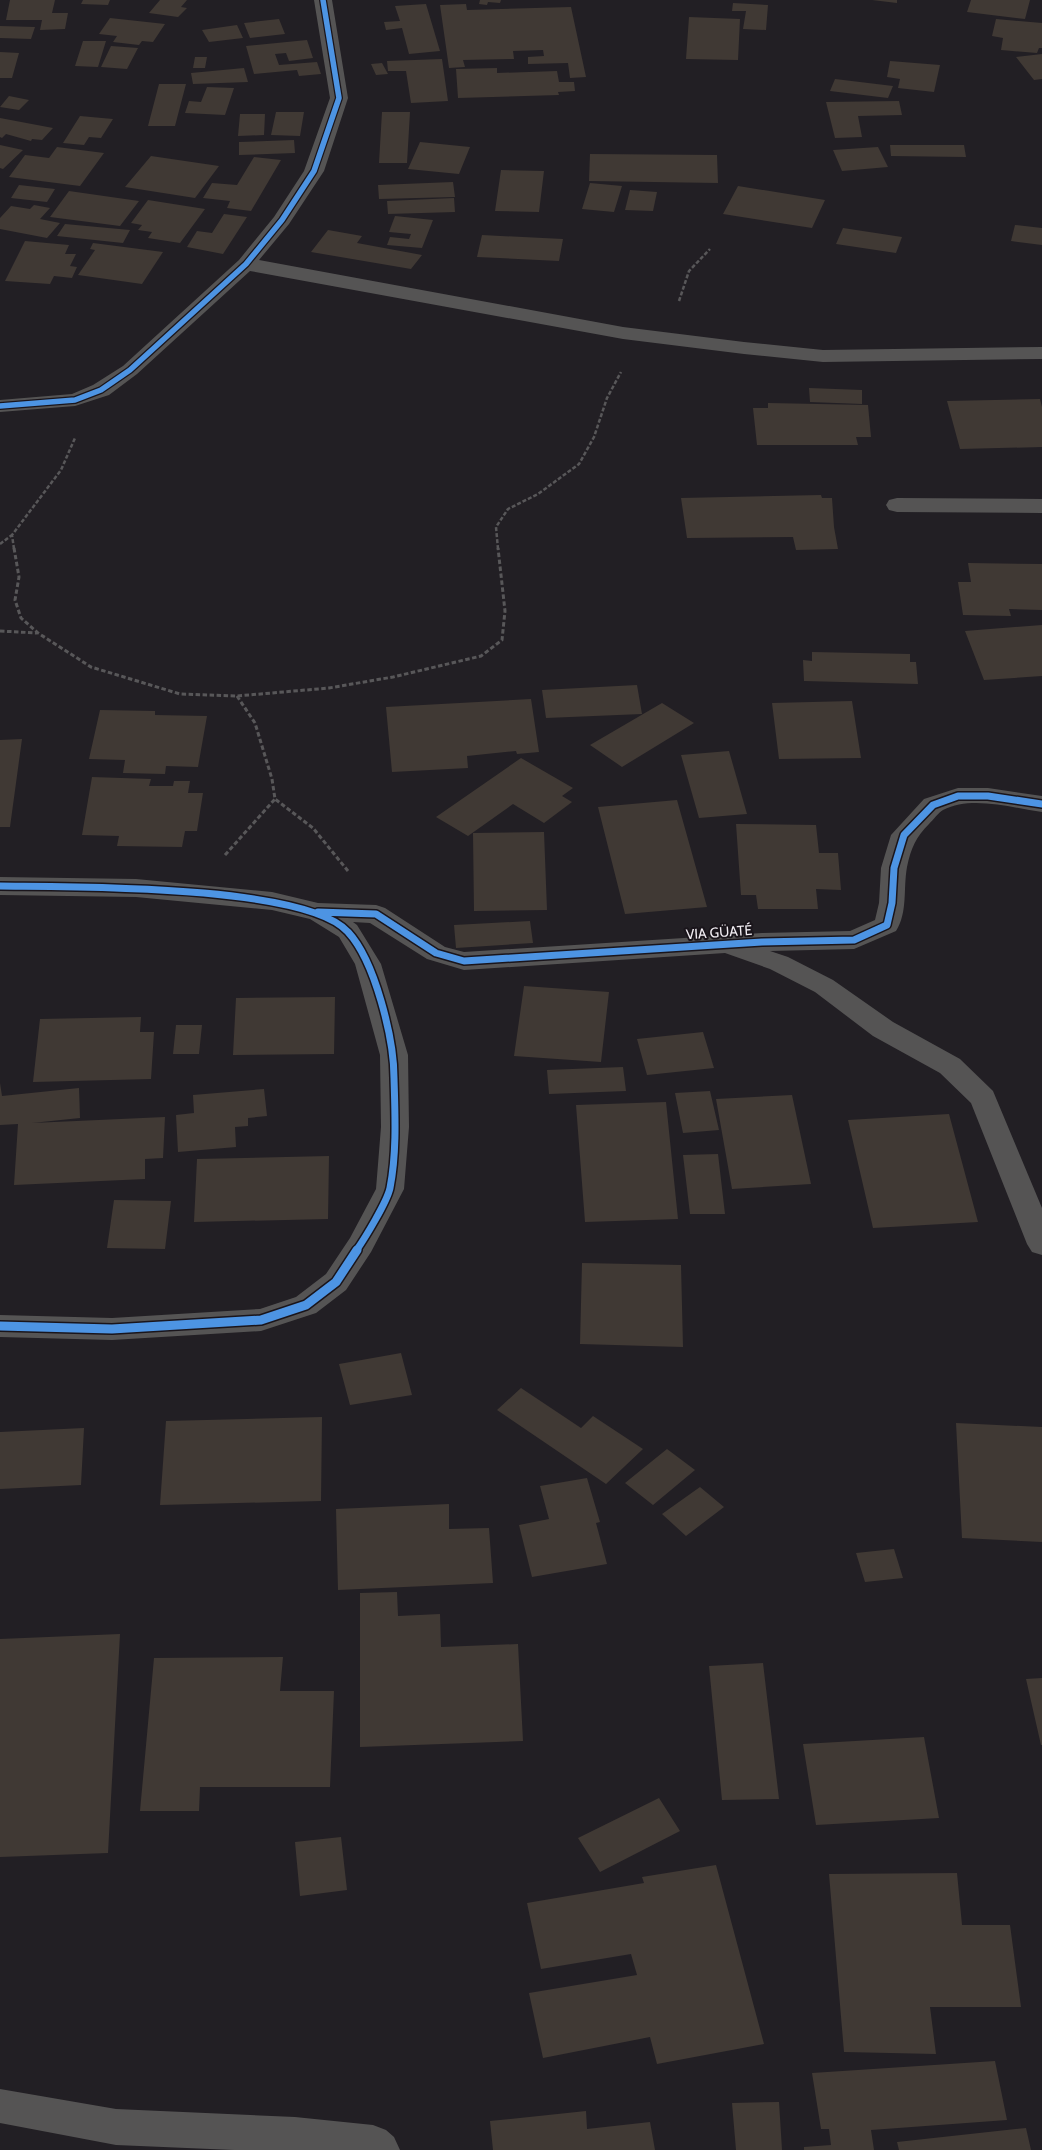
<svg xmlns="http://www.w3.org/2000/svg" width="1042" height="2150" font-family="Cabin,sans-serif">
	<rect width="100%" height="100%" fill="#221f24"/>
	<!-- building -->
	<path fill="#403934" d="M10,0H55L52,13H68L65,29L40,30L42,20H6Z
		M83,0H110L108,5L81,4Z
		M160,0H187L181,7L187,8L178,17L149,13Z
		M480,0H501L500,3L488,2L487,5L479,4Z
		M872,0H897V3Z
		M971,0H1030L1025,19L967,12Z
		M733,3L768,5L766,30L743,29L746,11H732Z
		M426,4L440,51L409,54L402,28L386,30L384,22L400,21L395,6Z
		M466,4L467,10L571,7L586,77L570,78L568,63L528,64V57L544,56L543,50L513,51L514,59L463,60L465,67L449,68L440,5Z
		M689,17L740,19L738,60L686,59Z
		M110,18L165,24L153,42L142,41L139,45L113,42L117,36L99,34Z
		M279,19L285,34L250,38L244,23Z
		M996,19L1042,23V48H1039L1037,53L1001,50L1003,38L992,36Z
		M237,25L243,38L209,42L202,30Z
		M0,26L35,27L31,39L0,38Z
		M307,40L313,58L289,61L286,53L275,54L279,65L317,62L321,74L299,76L297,70L254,74L246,46Z
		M83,41H106L98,67L75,66Z
		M111,46L138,48L127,69L101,67Z
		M0,52L19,53L12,78H0Z
		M1042,54V79L1034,80L1016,57Z
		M195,57H207L205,68H193Z
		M442,59L448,101L411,103L406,71H388L387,61Z
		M890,61L940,65L934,92L898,88L900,79L887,77Z
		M382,63L388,74L376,75L371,64Z
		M244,68L248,82L193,84L191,73Z
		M497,68V73L557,71L559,82H574L575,91L558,92L559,95L458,98L456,69Z
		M835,79L893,86L888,98L830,91Z
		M159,84H186L175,126H148Z
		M207,87L234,88L225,115L185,113L189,101L201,102Z
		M9,96L29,100L19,110L0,107Z
		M899,101L902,115L858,116L862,137L835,138L826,102Z
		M276,112H304L300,136L271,135Z
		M382,112H410L407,163H379Z
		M240,114H265L264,135L238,136Z
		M80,116L113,119L101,138L89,137L84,145L63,143Z
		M0,118L53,128L42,140L32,139L31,141L6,134L2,138L0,137Z
		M294,140L295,153L239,155V142Z
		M420,142L470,147L459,174L408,169Z
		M0,145L23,150L3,169L0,168Z
		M890,145H964L966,157L891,156Z
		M57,147L104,153L80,186L9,177L25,155L49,158Z
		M878,147L888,167L842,171L833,150Z
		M590,154L717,155L718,183L589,181Z
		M151,156L219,166L195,198L125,187Z
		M254,157L281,160L251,211L227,208L230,201L203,198L212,183L237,185Z
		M501,170L544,171L539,212L495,211Z
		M453,182L455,197L379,199L378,185Z
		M590,183L622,186L614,212L582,209Z
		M19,185L55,189L47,202L11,198Z
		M738,186L825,200L812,228L723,214Z
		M630,190L657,192L653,211L625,210Z
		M69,191L139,201L120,226L50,217Z
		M454,198L455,212L388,214L387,201Z
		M148,200L205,209L180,243L148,238L152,232L138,230L142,225L131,223Z
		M34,205L50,208L40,219L60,223L47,238L0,229V218L11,206L30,209Z
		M224,214L247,217L223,254L187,247L197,231L212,233Z
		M395,216L433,220L422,248L387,245L390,237L409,239L411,234L389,232Z
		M65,224L130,230L123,243L57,236Z
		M1015,225L1042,228V245L1011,241Z
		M843,228L902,237L896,253L836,244Z
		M328,230L362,236L357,243L422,255L411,269L311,252Z
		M482,235L563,239L559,261L477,257Z
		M25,241L69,245L65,254H76L70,266L77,267L72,278L54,276L50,284L5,281Z
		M93,243L163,252L142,284L78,275L95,250L90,249Z
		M809,388L862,390V404L810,402Z
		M1040,399L1042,407V447L960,449L947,401Z
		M768,403L868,405L871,437H856L858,445H757L753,408H768Z
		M821,495L822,498H832L834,527L838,549L796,550L793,537L687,538L681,498Z
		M968,563L1042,564V610L1009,609L1011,616L963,615L958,582H971Z
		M1042,625V676L984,680L965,631Z
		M812,652L910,654V662H916L918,684L804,681L803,660L812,661Z
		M637,685L642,714L546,718L542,690Z
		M531,699L539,752L517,754L516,751L467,756L468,768L392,772L386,707Z
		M852,701L861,758L779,759L772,703Z
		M662,703L694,723L622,767L590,745Z
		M100,710L155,711V715L207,716L198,767L166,766L165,774L123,773L125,760L89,759Z
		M22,739L10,827H0V740Z
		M729,751L747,814L699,818L681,755Z
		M521,758L573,788L562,796L572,802L544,823L513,804L468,836L436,817Z
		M92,777L151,779L149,786H173L174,781H190L188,793H203L197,831H185L182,847L117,846L119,836L82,835Z
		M677,800L707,907L625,914L598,807Z
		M736,824L816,825L819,853H838L841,890L816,889L818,909H758L756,895H741Z
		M544,832L547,910L474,911L473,833Z
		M530,921L533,943L456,948L454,925Z
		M524,986L609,992L601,1062L514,1056Z
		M335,997L334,1054L233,1055L236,998Z
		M141,1017L140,1032H154L151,1079L33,1082L40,1019Z
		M176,1025H202L199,1054H173Z
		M703,1032L714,1068L647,1075L637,1039Z
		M623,1067L626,1091L549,1094L547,1070Z
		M0,1083L2,1096L79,1088L80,1118L32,1123L165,1117L163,1158L145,1159V1179L14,1185L18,1124L0,1125Z
		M264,1089L267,1116L248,1118V1126L235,1127L236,1147L178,1152L176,1115L194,1113L193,1095Z
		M710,1091L719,1130L683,1133L675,1093Z
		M792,1095L811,1184L732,1189L716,1099Z
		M666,1102L678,1219L585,1222L576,1105Z
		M949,1114L978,1222L873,1228L848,1120Z
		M718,1154L725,1214H690L683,1155Z
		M329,1156L328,1219L194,1222L197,1159Z
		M114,1200L171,1201L165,1249L107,1248Z
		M582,1263L681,1265L683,1347L580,1344Z
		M401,1353L412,1395L350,1405L339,1364Z
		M521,1388L581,1428L593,1416L643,1449L606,1484L497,1410Z
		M322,1417L321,1501L160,1505L166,1421Z
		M956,1423L1042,1427V1542L962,1538Z
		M84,1428L81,1485L0,1489V1432Z
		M667,1449L695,1470L653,1505L625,1483Z
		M587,1478L600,1522L596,1523L607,1564L532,1577L519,1525L549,1519L540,1486Z
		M700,1487L724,1507L686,1536L662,1514Z
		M449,1504V1529L489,1528L493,1583L338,1590L336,1509Z
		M894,1549L903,1578L865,1582L856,1553Z
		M397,1592L398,1616L440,1614L441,1647L518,1644L523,1741L360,1747V1593Z
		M120,1634L108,1853L0,1857V1639Z
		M283,1657L280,1691H334L330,1787H200L199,1811H140L154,1658Z
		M763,1663L779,1799L722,1800L709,1666Z
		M1042,1678V1745H1041L1026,1679Z
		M924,1737L939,1818L816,1825L803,1744Z
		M659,1798L680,1831L600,1872L578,1838Z
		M341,1837L347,1890L300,1896L295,1842Z
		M716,1865L764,2044L657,2064L650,2037L543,2058L529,1993L637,1975L631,1954L541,1969L527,1903L644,1883L642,1877Z
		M957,1873L962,1925H1010L1021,2007H930L936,2054L844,2052L829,1874Z
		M995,2061L1007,2120L871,2130L874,2150H804V2147L831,2145L829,2129H821L812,2073Z
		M779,2102L782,2150H736L732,2103Z
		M586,2111L587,2129L650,2122L655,2150H493L490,2121Z
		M1026,2128L1031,2150H899L897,2142Z"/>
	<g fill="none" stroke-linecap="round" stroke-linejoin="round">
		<!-- path-far1 -->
		<path stroke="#585759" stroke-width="2.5" stroke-dasharray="4 2" stroke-linecap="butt" d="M679,301L689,271L710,249
			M0,544L12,535
			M14,549L12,535L61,470L75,438
			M498,549L496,527L508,509L538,494L579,464L594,437L607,398L621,372"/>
		<!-- path -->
		<path stroke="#585759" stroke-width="3" stroke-dasharray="4.5 2.5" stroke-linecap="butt" d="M14,548L19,577L15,600L21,618L38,633L91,667L180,694L237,696L329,688L393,677L481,656L502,640L505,611L498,548
			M0,631L37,633
			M237,696L255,723L272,779L275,799L313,828L348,871
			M225,855L275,799"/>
		<!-- minor -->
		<path fill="#555454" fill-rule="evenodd" d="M314,0H332L348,98L324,171L289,224L259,260L623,327L744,342L823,350L1042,347V359L823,362L744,354L623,339L250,271L137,374L109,395L75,406L0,412V400L72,394L93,385L123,366L239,260L274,217L304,171L330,98Z
			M897,498L1042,499V513L897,512L889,510L886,505L889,500Z
			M958,788H988L1042,796V812C1012,808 972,795 943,810C938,813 934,819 929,824C916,837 911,848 907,867C903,889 908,912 896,931L854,949L770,951L788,957L833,980L893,1022L960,1059L993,1091L1042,1208V1255L1032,1252L1027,1244L971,1103L940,1073L873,1036L815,992L770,969L725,953L464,970L427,959L370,923L353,922L357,925L381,964L408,1055L409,1127L404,1189L371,1252L346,1290L316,1313L261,1331L112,1340L0,1337V1315L112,1318L260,1309L296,1297L326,1274L350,1238L376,1189L381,1127L380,1055L355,964L339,937L310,919L272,910L136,897L0,895V877L136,879L272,892L318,903L376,905L385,908L445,947L464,952L762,933L850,931L875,920L879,903L881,868L891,835L924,799Z
			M0,2089L116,2109L295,2117L373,2125L386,2130L394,2137L400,2150H234L116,2145L0,2123Z"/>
		<!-- cycleway-far2 casing -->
		<g stroke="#1a151b" stroke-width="8">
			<path id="cycleway-far2" d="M0,406L75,400L101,390L130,370L246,264L282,220L314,171L339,98L323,0"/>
		</g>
		<!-- cycleway-far1 casing -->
		<g stroke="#1a151b" stroke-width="10">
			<path id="cycleway-far1" d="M0,886C68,887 306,884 348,932C375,961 394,1039 394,1078C395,1113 397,1152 390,1188C387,1202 365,1238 356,1251
				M318,912L376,914L436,953L464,961L762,942L854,940L887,925L892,903L894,868L904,835L933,805L958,796H988L1042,804"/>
		</g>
		<!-- cycleway casing -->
		<g stroke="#1a151b" stroke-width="12">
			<path id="cycleway" d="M0,1326L112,1329L261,1320L306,1305L336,1282L357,1250"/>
		</g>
		<!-- cycleway-far2 -->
		<use href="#cycleway-far2" stroke="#4d94e3" stroke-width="5.5"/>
		<!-- cycleway-far1 -->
		<use href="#cycleway-far1" stroke="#4d94e3" stroke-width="7"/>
		<!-- cycleway -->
		<use href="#cycleway" stroke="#4d94e3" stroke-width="9"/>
	</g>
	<g text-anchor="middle" stroke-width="4" stroke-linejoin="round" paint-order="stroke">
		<!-- street labels -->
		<g font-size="14" fill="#f2eef3" stroke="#1a151b">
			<text transform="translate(719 932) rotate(-4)" y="5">VIA GÜATÉ</text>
		</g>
	</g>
</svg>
